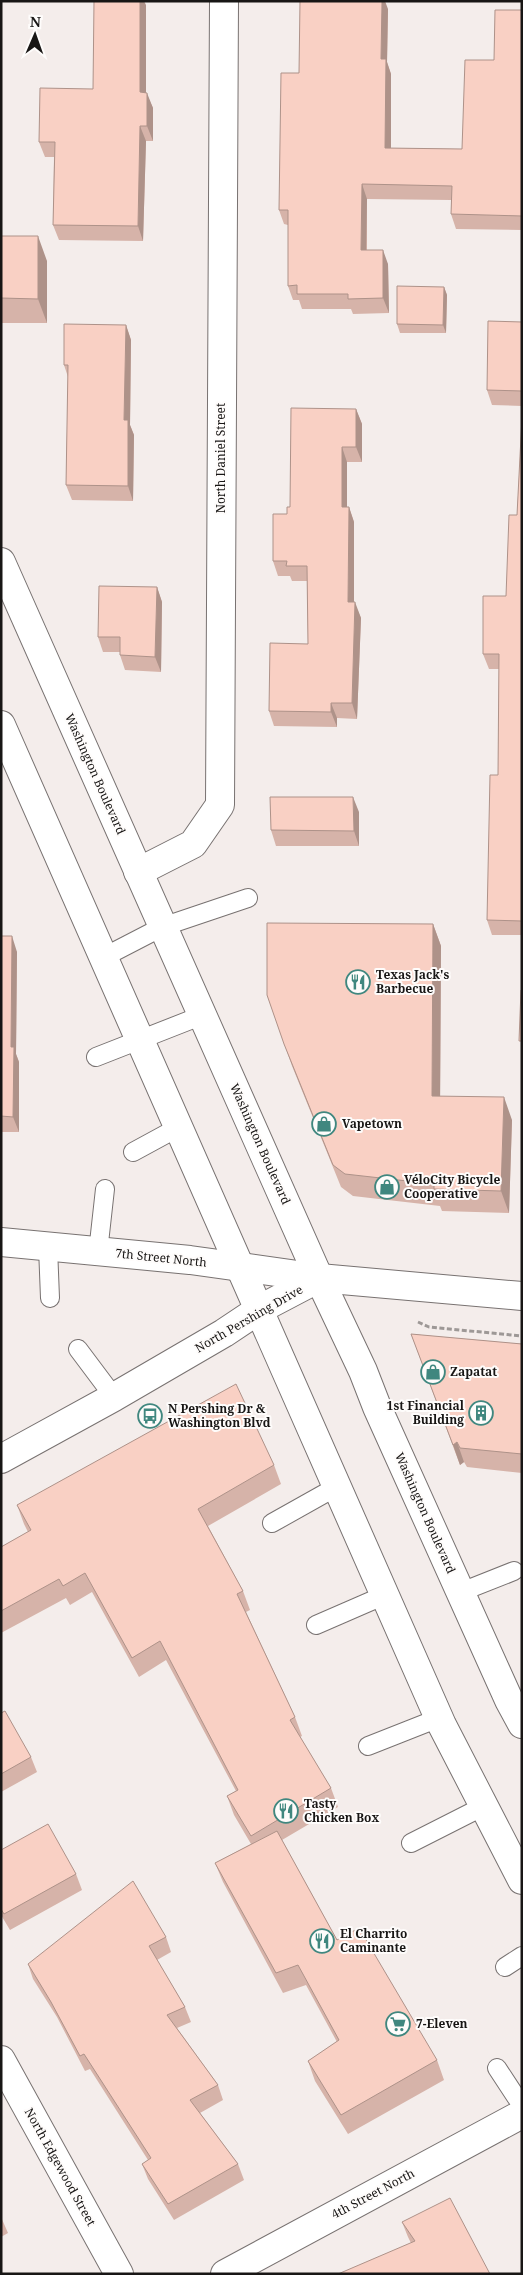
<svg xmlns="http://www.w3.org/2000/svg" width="523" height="2275" font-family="'Noto Serif',serif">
	<rect width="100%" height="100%" fill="#f4edeb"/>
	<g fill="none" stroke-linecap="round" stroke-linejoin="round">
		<!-- service casing -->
		<g stroke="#787271" stroke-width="20">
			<path id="service" d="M104,957L162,927L248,898
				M96,1057L203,1015
				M133,1152L179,1127
				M48,1247L50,1298
				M98,1252L105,1189
				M78,1349L114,1397
				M272,1523L338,1486
				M461,1592L514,1571
				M316,1625L385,1595
				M368,1746L439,1718
				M411,1843L484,1806
				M505,1967L522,1956
				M497,2068L522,2106"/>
		</g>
		<!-- minor casing -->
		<g stroke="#787271" stroke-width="30">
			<path id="minor" d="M138,872L193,844L220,805L224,1
				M1,1242L190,1260L319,1278
				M1,2060L119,2274
				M225,2274L522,2114"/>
		</g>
		<!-- tertiary casing -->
		<g stroke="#787271" stroke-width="30">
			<path id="tertiary" d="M1,1459L114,1397L224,1333L260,1309L319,1278L522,1296"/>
		</g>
		<!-- primary casing -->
		<g stroke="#787271" stroke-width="30">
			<path id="primary" d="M1,562L319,1278L363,1371L377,1407L509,1700L522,1724
				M1,725L442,1725L522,1880"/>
		</g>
		<!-- path -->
		<path stroke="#9d9896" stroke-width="3" stroke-dasharray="5 2.5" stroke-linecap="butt" d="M418,1322L429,1327L522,1336"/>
		<!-- service -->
		<use href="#service" stroke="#fff" stroke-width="18"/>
		<!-- minor -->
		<use href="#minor" stroke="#fff" stroke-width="28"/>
		<!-- tertiary -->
		<use href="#tertiary" stroke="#fff" stroke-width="28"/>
		<!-- primary -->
		<use href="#primary" stroke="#fff" stroke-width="28"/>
	</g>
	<!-- wall -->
	<path fill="#d6b3a9" d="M146,5V93L153,108V141H146L143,241L59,240L53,225L54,157H45L39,142L93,89Z
		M388,9L387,62L391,74V148L462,149L494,60L522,10V230L456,229L451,214V200L367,199V250L388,264L389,313L353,314L351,309H302L299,300H293L288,286V225L284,224L279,210L299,73Z
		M1,236L47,261V323H1Z
		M444,287L447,295L446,333H400L397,324Z
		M522,322V406L492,405L487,390Z
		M126,325L131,340L130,425L134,435L133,501L72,500L66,485L68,377L64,365Z
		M356,409L362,424V462H347V507H349L354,522V602L361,618L357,719L337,718V727L274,726L269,711L308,644L307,581H292L290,576H278L273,561L290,507Z
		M522,417V935H492L487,920L498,775L499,669H489L483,654L506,596L517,515Z
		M157,587L162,602L161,672L125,670L120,655V652H103L98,637Z
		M359,812V846H276L271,830Z
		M433,924L441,946L440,1096L512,1120L509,1213L442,1211L440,1206L353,1196L341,1187L292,1066L267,995Z
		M1,936L17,952L16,1054L19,1062V1132H1Z
		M411,1334L522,1344V1473L467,1467L464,1462L460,1465Z
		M274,1465L281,1484L208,1526L243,1591L250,1610L246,1612L295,1717L302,1736L300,1737L331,1788L338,1807L282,1840L337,1940L437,2060L444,2080L348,2134L315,2081L308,2061L337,2042L306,1985L283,1993L223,1882L215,1863L251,1844L234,1815L227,1796L236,1791L166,1660L139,1677L92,1592L70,1605L66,1598L1,1633V1547L28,1532L24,1524L17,1505Z
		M1,1713L31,1757L37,1772L1,1792Z
		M1,1850L76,1874L82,1890L10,1930L1,1915Z
		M166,1937L171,1952L157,1960L185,2007L191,2022L177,2028L218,2085L223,2100L200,2113L238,2164L244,2180L174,2220L148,2179L142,2164L148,2160L90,2069L85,2071L57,2017L33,1979L28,1964Z
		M1,2217L8,2233L1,2237Z
		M402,2222L490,2274L411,2243L408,2237Z"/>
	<!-- shaded-wall -->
	<path fill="#ae9289" d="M140,1H144L146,5V108L140,92Z
		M382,1H385L388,9L387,62L391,74V162L385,148L381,59Z
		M147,93L153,108V141L147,126Z
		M140,126L146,141L143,241L138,226Z
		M362,184L367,199L366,264L361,250Z
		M38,236L47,261V323L38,299Z
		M383,250L388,264L389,313L383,298Z
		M444,287L447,295L446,333L443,325Z
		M126,325L131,340L130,425L134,435L133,501L128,486L124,420Z
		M356,409L362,424V462L356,447Z
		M342,447L347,462V522L342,507Z
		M349,507L354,522V618L348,602Z
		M157,587L162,602L161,672L155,657Z
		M355,602L361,618L357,719L352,703Z
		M331,703L337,718V727L331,712Z
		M353,797L359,812V846L354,831Z
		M433,924L441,946L440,1118L432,1096Z
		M12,936L17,952L16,1054L19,1062V1132L13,1117L11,1047Z
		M504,1097L512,1120L509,1213L501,1191Z
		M457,1442L464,1462L460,1465L453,1445Z"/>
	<!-- building -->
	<path fill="#f9d0c4" stroke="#ae9289" d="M94,1H140V92L147,93V126H140L138,226L53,225L55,142H39L40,88L93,89Z
		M300,1H382L381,59H386L385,148L462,149L465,60H494L495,10H522V216L451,214L452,186L362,184L361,250H383V298L348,299V294H297V285L288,286V210H279L281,73H299Z
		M1,236H38V299L1,298Z
		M397,286L444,287L443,325L397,324Z
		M488,321L522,322V391L487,390Z
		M64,324L126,325L124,420H128V486L66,485L68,365H64Z
		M291,408L356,409V447H342V507H349L348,602H355L352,703H331V712L269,711L270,643L308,644L307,566H286L287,561H273V514H287V507H290Z
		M522,417V921L487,920L490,775H498L499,654H483V596H506L509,515H517Z
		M99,586L157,587L155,657L120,655V637H98Z
		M270,797H353L354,831L271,830Z
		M267,923L433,924L432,1096L504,1097L501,1191L434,1189V1184L345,1174L333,1165L284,1044L267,995Z
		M1,936H12L11,1047H14L13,1117L1,1116Z
		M521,990H522V1041H519Z
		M411,1334L522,1344V1454L460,1448L457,1442L453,1445Z
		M236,1384L274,1465L198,1509L243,1591L237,1594L295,1717L290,1720L331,1788L251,1836L227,1796L238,1790L160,1641L132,1658L85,1573L63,1586L59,1579L1,1611V1547L31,1530L17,1505Z
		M5,1711L31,1757L1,1774V1713Z
		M48,1824L76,1874L4,1914L1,1909V1850Z
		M277,1831L337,1940L359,1928L437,2060L341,2115L308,2061L339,2040L298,1965L276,1973L215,1863Z
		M133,1881L166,1937L149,1946L185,2007L167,2015L218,2085L190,2100L238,2164L168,2204L142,2164L151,2158L84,2054L80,2056L51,2002L28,1964Z
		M450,2198L490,2274H338L415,2241L402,2222Z"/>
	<!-- icons -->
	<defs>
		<g id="restaurant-ring" transform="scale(1.25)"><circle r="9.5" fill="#fefcfb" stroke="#40877f" stroke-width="1.5"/><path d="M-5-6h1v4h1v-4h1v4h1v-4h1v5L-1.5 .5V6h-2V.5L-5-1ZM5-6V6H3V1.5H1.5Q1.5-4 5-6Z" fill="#40877f"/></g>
		<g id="shop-ring" transform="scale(1.25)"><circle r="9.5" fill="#fefcfb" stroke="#40877f" stroke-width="1.5"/><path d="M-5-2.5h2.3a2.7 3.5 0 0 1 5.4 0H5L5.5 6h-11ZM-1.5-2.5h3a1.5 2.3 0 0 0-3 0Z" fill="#40877f"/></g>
		<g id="building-ring" transform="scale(1.25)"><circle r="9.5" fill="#fefcfb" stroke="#40877f" stroke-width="1.5"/><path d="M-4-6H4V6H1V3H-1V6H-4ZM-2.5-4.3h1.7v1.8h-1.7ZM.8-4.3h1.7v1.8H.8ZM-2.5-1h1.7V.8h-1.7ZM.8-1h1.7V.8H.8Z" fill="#40877f"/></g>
		<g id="bus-ring" transform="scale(1.25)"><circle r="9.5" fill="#fefcfb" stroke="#40877f" stroke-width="1.5"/><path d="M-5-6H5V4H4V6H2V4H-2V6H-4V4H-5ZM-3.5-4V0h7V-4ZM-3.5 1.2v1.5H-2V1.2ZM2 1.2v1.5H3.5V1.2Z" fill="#40877f"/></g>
		<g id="supermarket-ring" transform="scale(1.25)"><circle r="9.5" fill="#fefcfb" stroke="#40877f" stroke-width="1.5"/><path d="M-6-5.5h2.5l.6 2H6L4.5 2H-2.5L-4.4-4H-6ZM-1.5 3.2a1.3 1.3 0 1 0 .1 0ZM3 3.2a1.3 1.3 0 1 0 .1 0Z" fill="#40877f"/></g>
	</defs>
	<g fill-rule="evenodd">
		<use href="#restaurant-ring" x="358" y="982"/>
		<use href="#shop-ring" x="324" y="1124"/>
		<use href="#shop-ring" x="387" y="1187"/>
		<use href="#shop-ring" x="433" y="1372"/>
		<use href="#building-ring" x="481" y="1413"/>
		<use href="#bus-ring" x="150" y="1416"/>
		<use href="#restaurant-ring" x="286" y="1811"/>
		<use href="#restaurant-ring" x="322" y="1941"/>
		<use href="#supermarket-ring" x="398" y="2024"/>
	</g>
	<g text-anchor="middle" stroke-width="4" stroke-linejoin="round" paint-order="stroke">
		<!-- street labels -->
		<g font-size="12" fill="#181615" stroke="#fefcfb">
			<text transform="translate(221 458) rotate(-90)" y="4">North Daniel Street</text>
			<text transform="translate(95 774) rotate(66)" y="4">Washington Boulevard</text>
			<text transform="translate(260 1144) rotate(66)" y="4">Washington Boulevard</text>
			<text transform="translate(161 1258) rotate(6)" y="4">7th Street North</text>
			<text transform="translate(249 1319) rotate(-30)" y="4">North Pershing Drive</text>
			<text transform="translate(425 1513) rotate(66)" y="4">Washington Boulevard</text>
			<text transform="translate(60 2167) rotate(61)" y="4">North Edgewood Street</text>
			<text transform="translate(373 2194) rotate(-28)" y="4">4th Street North</text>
		</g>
		<!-- poi labels -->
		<g font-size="12" font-weight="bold" fill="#181615" stroke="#fefcfb" text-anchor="start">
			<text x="376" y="979">Texas Jack's<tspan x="376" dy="14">Barbecue</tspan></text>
			<text x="342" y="1128">Vapetown</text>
			<text x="404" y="1184">VéloCity Bicycle<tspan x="404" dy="14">Cooperative</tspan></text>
			<text x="450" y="1376">Zapatat</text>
			<text x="464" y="1410" text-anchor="end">1st Financial<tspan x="464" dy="14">Building</tspan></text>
			<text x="168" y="1413">N Pershing Dr &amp;<tspan x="168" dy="14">Washington Blvd</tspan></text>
			<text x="304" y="1808">Tasty<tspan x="304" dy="14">Chicken Box</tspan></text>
			<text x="340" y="1938">El Charrito<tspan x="340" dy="14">Caminante</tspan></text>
			<text x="416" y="2028">7-Eleven</text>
		</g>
	</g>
	<!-- border -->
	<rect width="523" height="2275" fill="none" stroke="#181615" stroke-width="5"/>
	<!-- north arrow -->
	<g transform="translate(35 35) rotate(2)" stroke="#fefcfb" stroke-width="4" paint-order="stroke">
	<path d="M0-4L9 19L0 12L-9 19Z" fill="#181615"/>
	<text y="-8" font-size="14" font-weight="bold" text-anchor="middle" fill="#181615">N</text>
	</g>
</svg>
